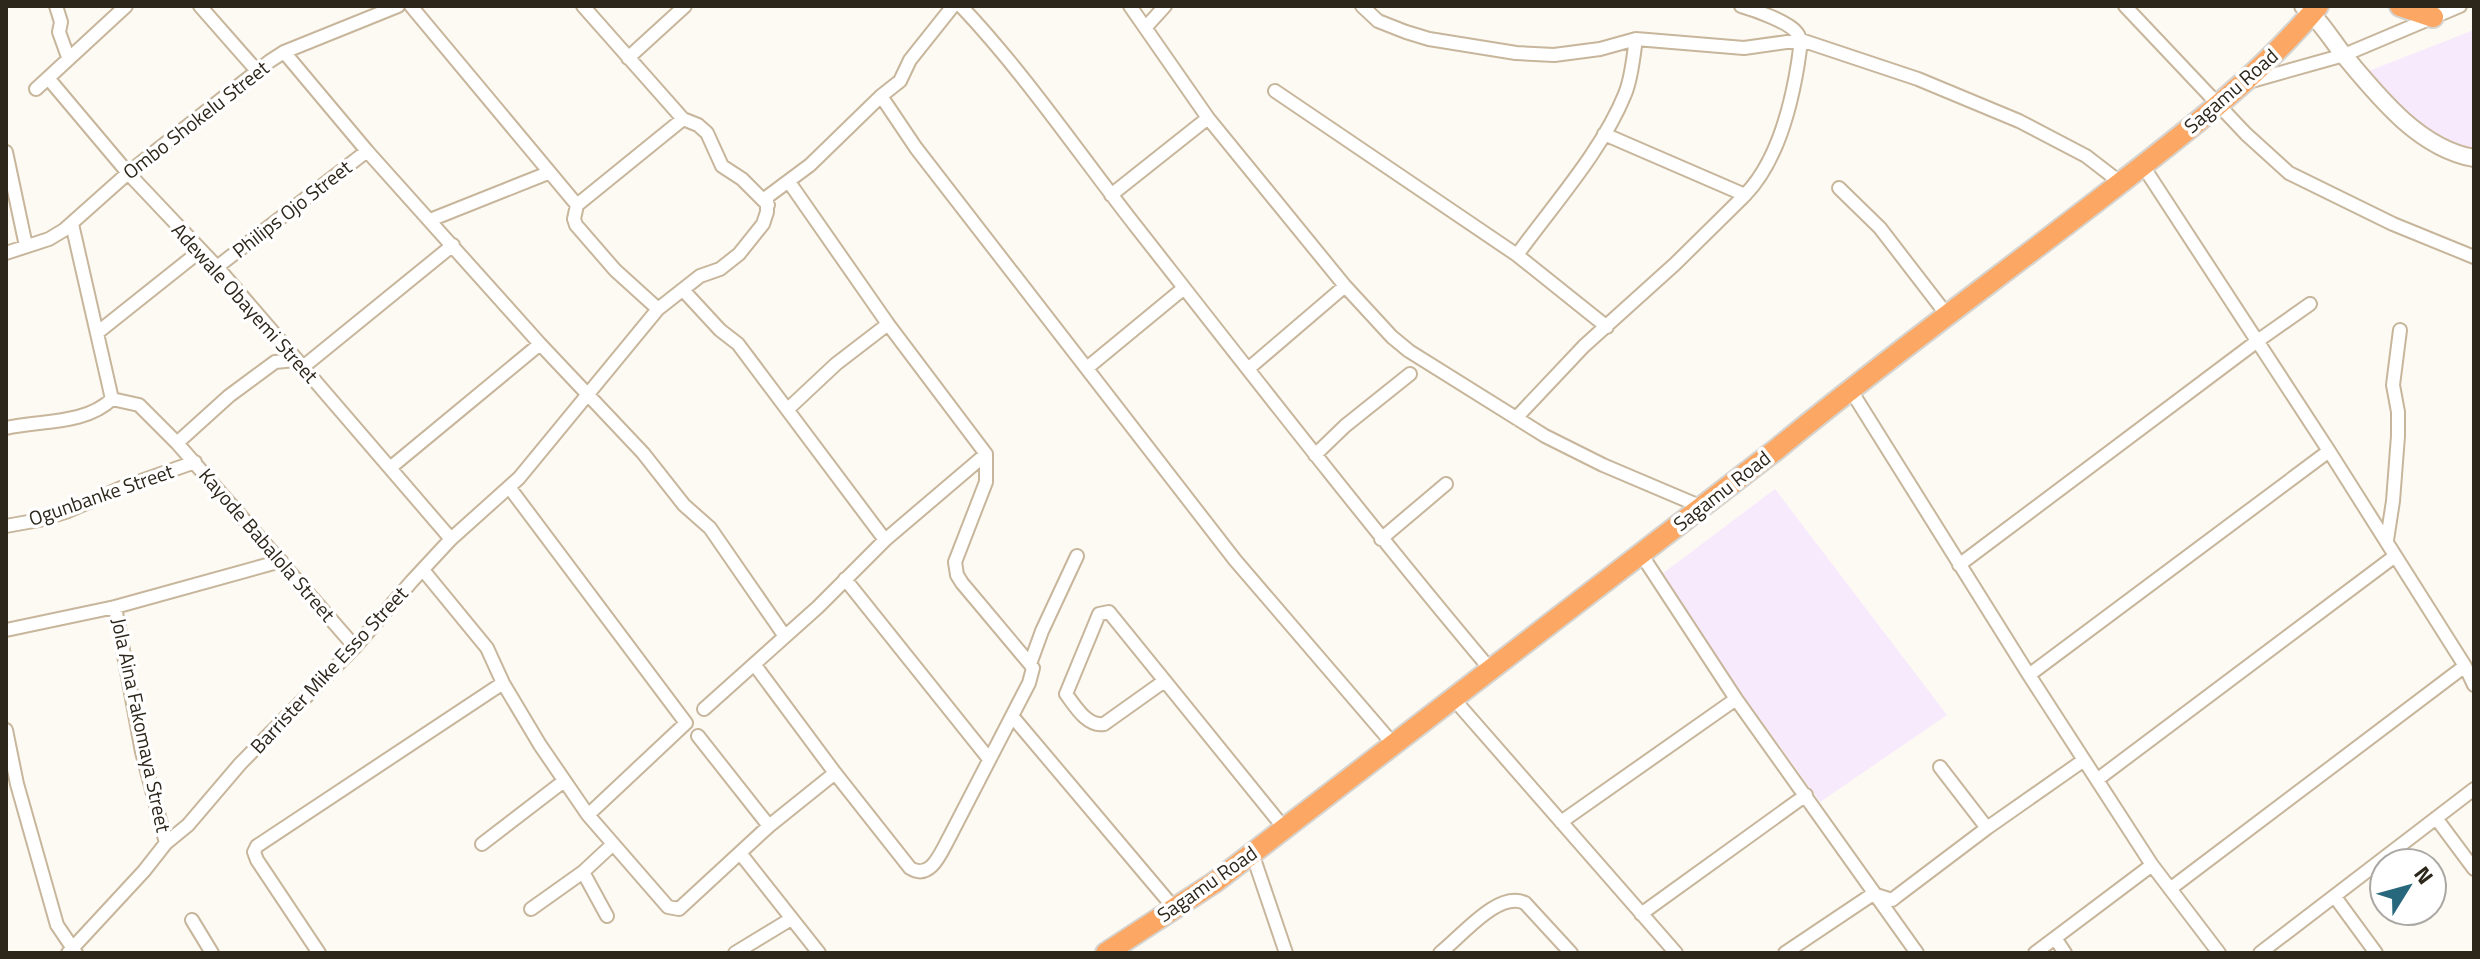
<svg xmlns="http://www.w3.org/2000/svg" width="2480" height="959" font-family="'Titillium Web',sans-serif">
	<rect width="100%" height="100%" fill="#fdf9f3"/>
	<!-- education -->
	<path fill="#f8eafd" d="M2474,30V154L2420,134L2361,74Z
		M1775,489L1947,715L1820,802L1658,577Z"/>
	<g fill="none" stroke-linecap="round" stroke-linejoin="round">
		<!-- minor casing -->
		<g stroke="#c7b69b" stroke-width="16">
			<path id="minor" d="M56,6L61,22L59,32L68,57
				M200,6L258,72
				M411,6L577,205L574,219L576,225L615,270L658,309
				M583,6L683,119L698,125L707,133L722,166L742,179L768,205
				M961,6C1027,76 1079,154 1138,229C1254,377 1369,525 1490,669
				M1130,6L1208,118L1345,286L1392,337L1409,351L1545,436L1603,465L1702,507
				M1362,6L1378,21L1406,32L1429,39L1516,53L1554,55L1600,49L1636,39L1744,48L1801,40L1918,79L2019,121L2086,156L2121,183
				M2125,6L2246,134L2289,173L2393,224L2474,257
				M1146,27L1165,6
				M284,52L367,151L540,344L643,453L684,505L710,528L784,635
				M628,58L685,6
				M48,78L126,6
				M2248,82L2344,55L2460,6
				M36,89L48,78L128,173L217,267L451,539
				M1275,91L1517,255L1607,327
				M881,96L916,148L1235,560L1393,744
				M1604,134L1745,195
				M6,152L26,246
				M2143,166L2329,451L2465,666L2474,685
				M789,182L888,324L986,454V482L955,562L957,575L962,583L1030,664
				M1839,188L1880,228L1947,315
				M1111,195L1208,118
				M577,205L683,119
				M430,220L548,173
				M6,253L49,239L64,230L128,173L270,61L284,52L398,6
				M1517,255C1553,205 1602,151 1625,94C1632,77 1633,58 1636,39
				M217,267L367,151
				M683,290L720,330L738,344L885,540
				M97,333L200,251
				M295,360L275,362L229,396L177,443L355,647
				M303,367L453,245
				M1087,368L1184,288
				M1248,369L1345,286
				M1850,389L2029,675L2152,865L2219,953
				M112,399L139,405L177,443
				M788,409L836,364L888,324
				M1516,418L1584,346L1675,264L1745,195C1777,162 1791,107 1798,63C1799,53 1803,41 1797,33C1789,22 1755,10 1741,6
				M6,428C40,420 85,425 112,399L72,224
				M1315,455L1345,426L1410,374
				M390,468L540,344
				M509,487L686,723L588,815
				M6,526L39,520L68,511L121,488L195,462
				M1381,539L1446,484
				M2387,540L2393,501L2398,436V412L2393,385L2400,330
				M1641,554L1736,699L1917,953
				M1959,565L2256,342L2310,304
				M423,570L487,648L503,683L540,745L588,815L668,907L679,909L769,826L835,773
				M845,579L989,759
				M115,607L142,752L166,843
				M6,630L115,607L281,561
				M754,664L835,773L910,868C931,881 941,852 950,836L1029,683L1033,668L1030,664L1042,631L1077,556
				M2029,675L2329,451
				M1163,682L1104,724C1087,727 1075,706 1066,694L1099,614L1109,612L1284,828
				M1452,697L1676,953
				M704,709L818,607L885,540L986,454
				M1012,716L1174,908
				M6,730L17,784L57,925L76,953
				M698,736L769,826
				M1940,767L1987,828
				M2098,779L2395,556
				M2436,818L2474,869
				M1561,822L1736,699
				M482,844L564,781
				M740,853L819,953
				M1252,853L1286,953
				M583,872L607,916
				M2170,889L2465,666
				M2335,897L2376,953
				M531,909L583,872L612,845
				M1641,914L1806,795
				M192,920L212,953
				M2055,938L2065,953
				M68,953L144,871L166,843L188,825L240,764L355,647L412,581L451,539L519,478L658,309L700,276L720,269L739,254L763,224L767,212V197L810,165L881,96L900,81L910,60L953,6
				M319,953L257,860L254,852L257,846L503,683
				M735,953L791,919
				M1440,953C1461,937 1498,890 1525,903L1571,953
				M1785,953L1873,894L1892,900L1897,896L1987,828L2084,760
				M2035,953L2152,865
				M2260,953L2474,789"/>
		</g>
		<!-- tertiary casing -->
		<g stroke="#c7b69b" stroke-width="20">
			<path id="tertiary" d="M2303,6C2319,19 2330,37 2342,53C2377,95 2418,148 2474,158"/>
		</g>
		<!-- trunk casing -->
		<g stroke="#d5d4d1" stroke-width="24">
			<path id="trunk" d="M2400,6L2433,17
				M1106,953L1215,882L1777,449C1888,357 2005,273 2119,184C2190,129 2260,75 2318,6"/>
		</g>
		<!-- minor -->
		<use href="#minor" stroke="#fff" stroke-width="12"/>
		<!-- tertiary -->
		<use href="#tertiary" stroke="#fff" stroke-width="16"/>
		<!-- trunk -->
		<use href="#trunk" stroke="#fca864" stroke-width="20"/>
	</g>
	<g text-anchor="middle" stroke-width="7" stroke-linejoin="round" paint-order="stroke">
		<!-- street labels -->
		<g font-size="20" fill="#2c261b" stroke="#fff">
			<text transform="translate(2231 91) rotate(-41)" y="7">Sagamu Road</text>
			<text transform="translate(196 120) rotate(-38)" y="7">Ombo Shokelu Street</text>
			<text transform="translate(292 209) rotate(-38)" y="7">Philips Ojo Street</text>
			<text transform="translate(245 303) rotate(48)" y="7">Adewale Obayemi Street</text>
			<text transform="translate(1722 491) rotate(-38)" y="7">Sagamu Road</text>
			<text transform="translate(101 495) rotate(-19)" y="7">Ogunbanke Street</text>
			<text transform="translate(267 545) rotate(49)" y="7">Kayode Babalola Street</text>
			<text transform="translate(329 670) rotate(-47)" y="7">Barrister Mike Esso Street</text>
			<text transform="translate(141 725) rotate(78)" y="7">Jola Aina Fakomaya Street</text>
			<text transform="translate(1207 884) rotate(-35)" y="7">Sagamu Road</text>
		</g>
	</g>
	<!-- border -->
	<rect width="2480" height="959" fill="none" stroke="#2c261b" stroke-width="16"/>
	<!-- north arrow -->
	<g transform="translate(2408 887) rotate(53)"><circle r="38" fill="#ffffff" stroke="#aba8a4" stroke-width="2"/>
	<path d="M0-6L14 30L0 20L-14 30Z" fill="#28687c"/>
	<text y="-12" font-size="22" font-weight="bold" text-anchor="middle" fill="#2c261b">N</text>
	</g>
</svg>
